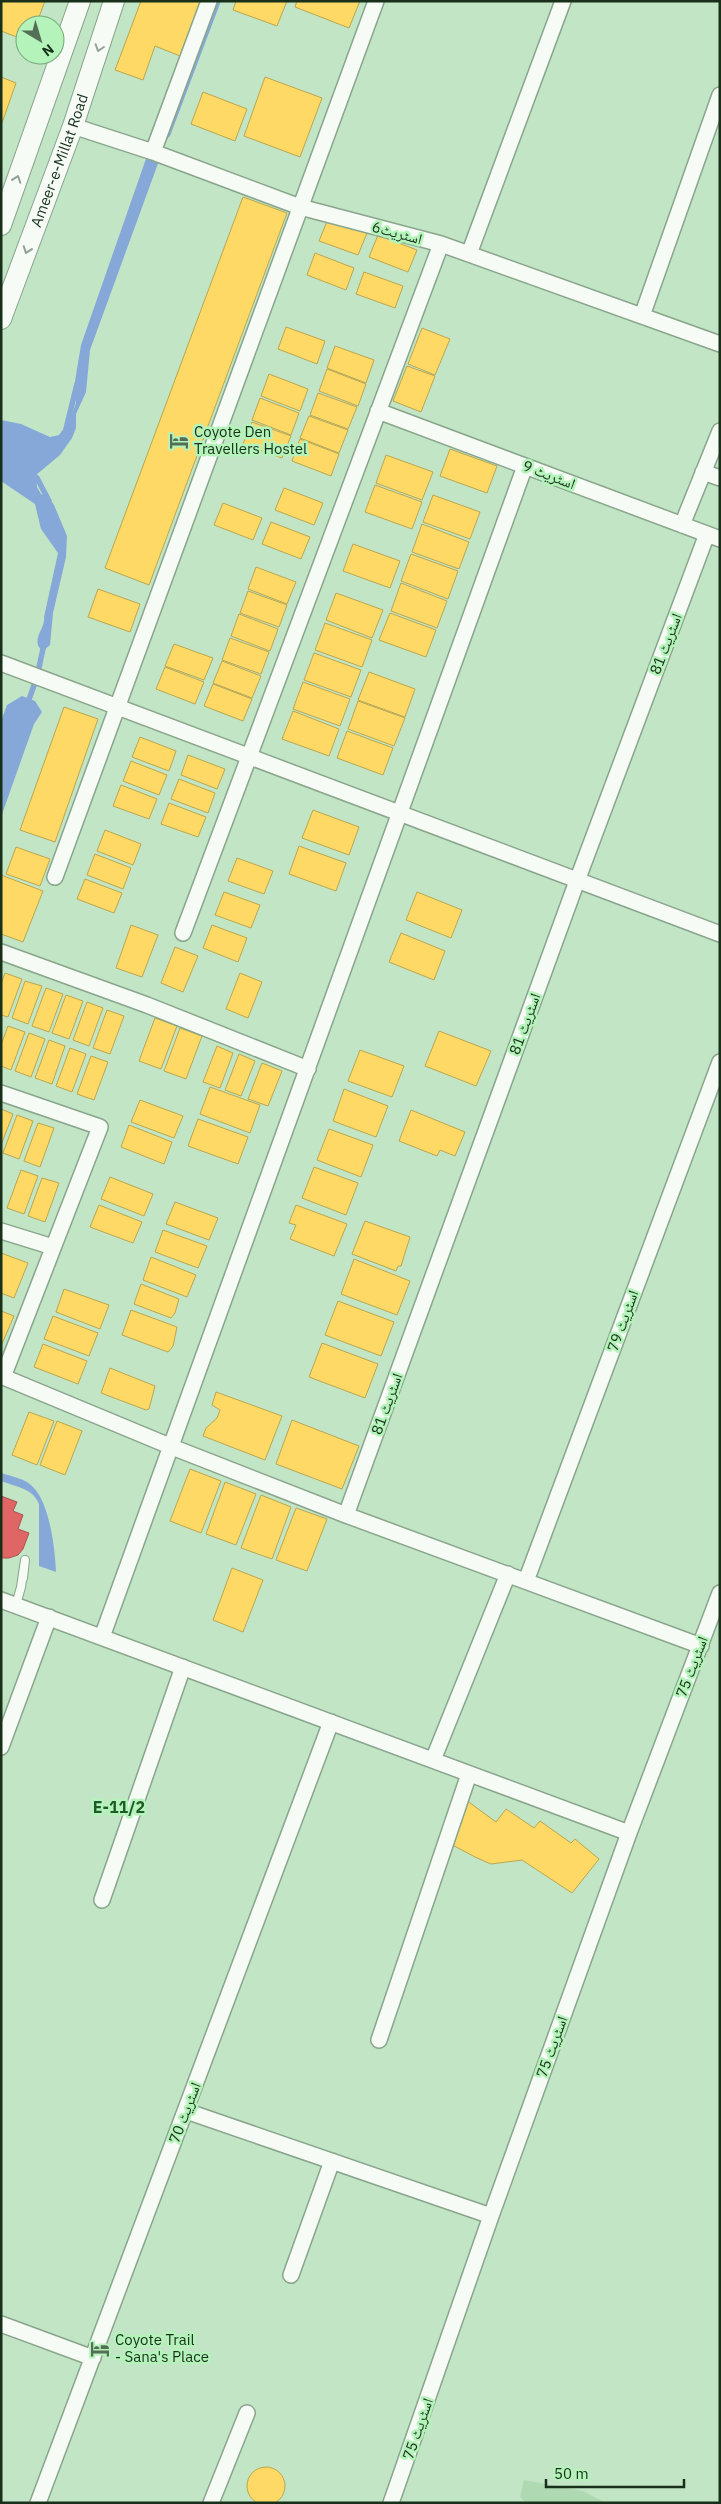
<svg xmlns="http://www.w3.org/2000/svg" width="721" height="2504" font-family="'IBM Plex Sans','Noto Naskh Arabic',sans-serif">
	<rect width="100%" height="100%" fill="#c2e5c5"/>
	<!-- green -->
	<path fill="#afd9b2" d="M524,2480L583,2491L606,2503H526L520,2497Z"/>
	<!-- water -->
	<path fill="#86a8d9" d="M209,1H221L170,136L153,152Z
		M148,153L160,158L90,350L86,392L76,414V428L72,438L60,455L36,475L37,487L41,494L50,499L54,505L67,536L66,557L53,613L50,645L43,651C29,641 46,628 44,617L58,553L41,529L35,504L1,481V420L21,424L50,437L59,435L70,420L76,403L75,381L81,345Z
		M22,696L35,701L42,712L34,724L1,817V721L7,705Z
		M1,1473C11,1476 26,1479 33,1487C50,1504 55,1549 56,1572L39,1566V1504C33,1488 16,1487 1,1481Z"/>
	<!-- homes -->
	<path fill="#ffd966" stroke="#baa64f" d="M1,1H45L36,25H25V40L1,31Z
		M141,1H201L180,56L155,46L143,80L115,70Z
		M236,1H287L277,26L233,10Z
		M297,1H360L349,28L295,7Z
		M1,77L16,83L2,123H1Z
		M265,77L322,98L300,157L244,136Z
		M203,92L247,109L235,141L191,124Z
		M243,197L287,213L149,585L105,568Z
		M328,219L367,233L358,255L319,241Z
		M378,235L417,250L408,272L369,257Z
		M315,253L354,268L346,290L307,275Z
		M364,272L403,286L395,308L356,294Z
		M286,327L325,341L317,364L278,349Z
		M422,328L450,339L435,375L408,364Z
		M335,346L374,360L366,383L327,368Z
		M407,366L435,376L421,412L393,401Z
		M327,369L366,384L358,406L319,391Z
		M269,374L308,389L300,411L261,396Z
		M318,393L357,407L348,429L310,415Z
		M260,398L299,413L291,435L252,420Z
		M309,416L348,430L339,453L300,438Z
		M252,422L291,436L282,458L243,444Z
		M300,439L339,454L331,476L292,461Z
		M450,449L497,466L487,493L440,476Z
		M386,455L433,472L422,500L376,483Z
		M375,485L422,502L412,529L365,512Z
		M284,488L323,503L314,525L275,510Z
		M433,495L480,512L470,539L423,522Z
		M223,503L262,518L253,540L214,525Z
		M271,522L310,537L301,559L262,544Z
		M422,524L469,542L459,569L412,552Z
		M353,544L400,561L390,588L343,571Z
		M411,554L458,571L448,599L401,581Z
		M256,567L296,582L287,604L248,589Z
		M401,583L447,601L437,628L391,611Z
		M98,589L140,604L130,632L88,617Z
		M248,591L287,605L279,627L240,613Z
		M336,593L383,610L372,638L326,620Z
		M390,613L436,630L426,657L379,640Z
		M239,614L278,629L270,651L231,636Z
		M325,623L372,640L362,667L315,650Z
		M230,638L269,652L261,674L222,660Z
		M174,644L213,658L204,680L165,666Z
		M314,653L361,670L351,697L304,680Z
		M222,661L261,676L252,698L213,683Z
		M165,667L204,682L195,704L156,689Z
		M369,672L415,689L405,717L358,700Z
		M303,682L350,699L340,726L293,709Z
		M213,684L252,699L243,721L204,706Z
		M358,701L405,718L394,746L348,729Z
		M64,707L98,719L55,842L20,830Z
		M293,711L339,729L329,756L282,739Z
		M347,731L393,748L383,775L337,758Z
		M140,737L176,751L169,771L132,757Z
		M188,755L225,769L217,789L181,775Z
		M131,761L167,775L159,795L123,781Z
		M179,779L215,793L208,813L171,799Z
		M121,785L157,799L149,819L113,806Z
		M169,803L206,817L198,837L161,824Z
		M313,810L359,827L349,855L302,838Z
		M105,830L141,844L133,865L97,851Z
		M299,846L346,863L336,891L289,874Z
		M16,847L50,859L40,886L6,874Z
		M95,854L131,868L123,889L87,875Z
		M237,858L273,871L264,894L228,881Z
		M1,875L43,891L23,942L1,934Z
		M85,879L122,893L114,913L77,899Z
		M224,892L260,905L251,928L215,915Z
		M417,892L462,910L451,938L406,920Z
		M131,925L158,935L142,977L116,968Z
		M212,925L247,938L238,962L203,948Z
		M401,933L445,951L434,980L389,962Z
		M175,947L198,956L183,992L161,983Z
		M5,973L22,979L8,1017L1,1015V984Z
		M240,973L262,982L248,1018L226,1009Z
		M25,981L42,986L28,1024L12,1018Z
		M46,988L63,994L49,1032L32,1026Z
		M66,995L83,1001L69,1039L52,1033Z
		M87,1002L103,1008L89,1046L73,1040Z
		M107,1010L124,1016L110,1054L93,1048Z
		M155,1018L177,1026L161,1069L139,1061Z
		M8,1026L25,1032L11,1070L1,1066V1045Z
		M180,1028L202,1036L186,1079L164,1071Z
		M439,1031L491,1051L476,1086L425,1066Z
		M29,1033L45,1039L31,1077L15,1071Z
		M49,1040L65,1046L52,1084L35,1078Z
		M217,1046L233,1053L220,1088L203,1082Z
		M70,1048L86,1054L72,1092L56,1086Z
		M360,1050L404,1066L392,1097L348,1081Z
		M239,1054L255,1061L241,1096L225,1090Z
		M91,1056L108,1062L94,1100L77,1094Z
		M262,1063L282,1071L268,1106L248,1099Z
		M210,1087L260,1105L250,1133L200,1114Z
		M344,1089L388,1106L376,1137L333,1121Z
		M140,1100L183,1116L174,1138L131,1122Z
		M1,1109L13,1114L1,1145Z
		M411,1110L465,1132L455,1156L440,1150L437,1156L399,1141Z
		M17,1115L33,1121L19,1159L3,1153Z
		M198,1119L248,1137L238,1164L188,1146Z
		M38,1123L54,1128L40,1167L24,1161Z
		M129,1125L172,1142L164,1164L121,1147Z
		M329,1129L373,1145L361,1177L317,1160Z
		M314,1167L358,1183L346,1215L302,1198Z
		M21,1170L38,1176L24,1214L7,1208Z
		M110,1177L153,1194L144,1216L101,1199Z
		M42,1178L59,1183L45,1222L28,1216Z
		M175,1202L218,1218L209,1240L166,1224Z
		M99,1205L142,1222L133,1243L90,1227Z
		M296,1205L347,1224L334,1256L290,1239L296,1225L289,1223Z
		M365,1221L410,1237L401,1266H398L396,1271L352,1254Z
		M163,1230L207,1246L198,1268L155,1252Z
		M1,1253L28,1263L14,1298L1,1293Z
		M151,1257L196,1275L187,1297L143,1280Z
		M354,1259L410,1281L397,1315L341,1294Z
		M141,1284L179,1299L175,1313L171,1318L134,1304Z
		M64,1289L109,1305L100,1329L56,1312Z
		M338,1301L394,1322L381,1356L325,1335Z
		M131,1310L177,1327L173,1346L168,1352L122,1335Z
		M1,1311L14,1316L1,1346Z
		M53,1316L98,1333L89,1356L44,1339Z
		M322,1343L378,1364L365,1398L309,1377Z
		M43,1344L87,1361L78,1384L34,1367Z
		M110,1368L155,1386L149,1409L146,1410L101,1393Z
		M216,1392L282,1416L265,1460L203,1436L206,1428L217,1418L220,1410L212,1405Z
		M29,1412L54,1421L37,1465L12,1455Z
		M292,1420L359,1446L342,1489L276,1464Z
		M57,1421L82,1431L65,1475L40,1465Z
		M190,1469L221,1481L201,1533L170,1521Z
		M225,1482L256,1494L236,1545L206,1534Z
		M261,1495L291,1507L272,1559L241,1548Z
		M296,1508L327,1519L307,1571L276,1560Z
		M232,1568L263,1580L243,1632L213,1620Z
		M466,1800L496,1822L506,1809L534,1828L540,1821L571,1843L575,1839L599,1859L572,1893L522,1860L491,1864L475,1857L447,1842Z
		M247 2486a19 19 0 1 1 38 0a19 19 0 1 1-38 0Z"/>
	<!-- shops -->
	<path fill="#e06666" stroke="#a4564f" d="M1,1496L17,1502L13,1511L23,1515L18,1529L29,1533L23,1549L18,1555L9,1558H1Z"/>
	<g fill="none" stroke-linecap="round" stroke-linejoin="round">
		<!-- stream -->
		<path stroke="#86a8d9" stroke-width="5.5" d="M66,429L77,384
			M31,473L37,478L49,501
			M27,705L37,677L44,644"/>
		<!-- service casing -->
		<g stroke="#89a58c" stroke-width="10">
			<path id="service" d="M16,1605L21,1587L25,1560L23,1578"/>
		</g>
		<!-- minor casing -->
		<g stroke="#89a58c" stroke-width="18">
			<path id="minor" d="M73,126L153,152L300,207L441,244L720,344
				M153,152L209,1
				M469,254L563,1
				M642,316L720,95
				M378,411L720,539
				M703,472L720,478
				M682,525L720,431
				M1,663L720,934
				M55,877L376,1
				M183,933L441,244
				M1,952L147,1005L308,1069
				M1,1093L100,1127L3,1377
				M1,1231L53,1247
				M1,1376L172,1447L346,1515L701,1646
				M346,1515L577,881L707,534
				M526,1581L720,1062
				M1,1600L629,1833
				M102,1637L525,466
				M1,1747L49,1617
				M433,1760L508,1574
				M102,1900L183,1667
				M379,2040L469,1774
				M186,2111L491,2216
				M291,2275L332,2161
				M1,2324L93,2358
				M38,2503L331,1722
				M211,2503L247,2413
				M391,2503L491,2216L629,1833L720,1593"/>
		</g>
		<!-- secondary casing -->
		<g stroke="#89a58c" stroke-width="22">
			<g id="secondary">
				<path d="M1,225L80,1"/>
				<path id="s1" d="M1,319L73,126L114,1"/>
			</g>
		</g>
		<!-- service -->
		<use href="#service" stroke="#f6fbf6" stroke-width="8"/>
		<!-- minor -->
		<use href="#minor" stroke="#f6fbf6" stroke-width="15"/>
		<!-- secondary -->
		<use href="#secondary" stroke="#f6fbf6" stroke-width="20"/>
	</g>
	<!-- one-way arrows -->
	<defs><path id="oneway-chevron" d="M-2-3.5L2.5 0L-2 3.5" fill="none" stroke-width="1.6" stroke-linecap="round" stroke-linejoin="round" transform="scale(1.25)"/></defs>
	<g stroke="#92a093">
		<use href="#oneway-chevron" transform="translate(99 48) rotate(108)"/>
		<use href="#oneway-chevron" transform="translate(17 179) rotate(-71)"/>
		<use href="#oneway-chevron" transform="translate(27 250) rotate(110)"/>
	</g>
	<!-- icons -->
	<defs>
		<g id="hotel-bare" transform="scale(1.5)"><path d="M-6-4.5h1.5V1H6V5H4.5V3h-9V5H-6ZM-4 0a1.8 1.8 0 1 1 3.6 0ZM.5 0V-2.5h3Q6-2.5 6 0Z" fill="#546f56" stroke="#b4f3b9" stroke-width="2.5" paint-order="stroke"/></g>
	</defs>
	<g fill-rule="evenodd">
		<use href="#hotel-bare" x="179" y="441"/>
		<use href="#hotel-bare" x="100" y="2349"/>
	</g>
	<g text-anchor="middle" stroke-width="5" stroke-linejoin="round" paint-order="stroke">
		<!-- street labels -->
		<g font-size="15" fill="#18301a" stroke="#b4f3b9">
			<text dy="5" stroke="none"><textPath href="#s1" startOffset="169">Ameer-e-Millat Road</textPath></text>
			<text transform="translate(397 233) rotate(15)" y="5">اسٹریٹ6</text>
			<text transform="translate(549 475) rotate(21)" y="5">اسٹریٹ 9</text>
			<text transform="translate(666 644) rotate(-69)" y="5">اسٹریٹ 81</text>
			<text transform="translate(525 1024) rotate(-70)" y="5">اسٹریٹ 81</text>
			<text transform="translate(623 1321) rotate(-70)" y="5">اسٹریٹ 79</text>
			<text transform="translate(387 1404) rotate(-70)" y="5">اسٹریٹ 81</text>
			<text transform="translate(692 1667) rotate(-69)" y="5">اسٹریٹ 75</text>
			<text transform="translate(552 2047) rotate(-70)" y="5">اسٹریٹ 75</text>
			<text transform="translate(185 2113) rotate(-69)" y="5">اسٹریٹ 70</text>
			<text transform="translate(418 2429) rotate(-71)" y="5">اسٹریٹ 75</text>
		</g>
		<!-- poi labels -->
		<g font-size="15" fill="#18301a" stroke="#b4f3b9" text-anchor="start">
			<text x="194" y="437">Coyote Den<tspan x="194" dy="17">Travellers Hostel</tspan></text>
			<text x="115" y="2345">Coyote Trail<tspan x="115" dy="17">- Sana's Place</tspan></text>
		</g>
		<!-- neighbourhood labels -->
		<g font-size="16" font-weight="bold" fill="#1f5b28" stroke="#b4f3b9">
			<text x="119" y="1813">E-11/2</text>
		</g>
	</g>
	<!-- border -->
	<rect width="721" height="2504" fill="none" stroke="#18301a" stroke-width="5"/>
	<!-- north arrow -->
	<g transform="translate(40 40) rotate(142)"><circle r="24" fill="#b4f3b9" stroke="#76a579"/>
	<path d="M0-4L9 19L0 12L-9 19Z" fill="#546f56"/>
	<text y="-8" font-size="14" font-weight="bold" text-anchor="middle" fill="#18301a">N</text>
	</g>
	<!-- scale -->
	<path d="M546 2479v8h138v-8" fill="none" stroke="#18301a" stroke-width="2.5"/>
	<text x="554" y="2479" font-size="15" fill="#18301a" stroke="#b4f3b9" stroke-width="4" paint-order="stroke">50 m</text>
</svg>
